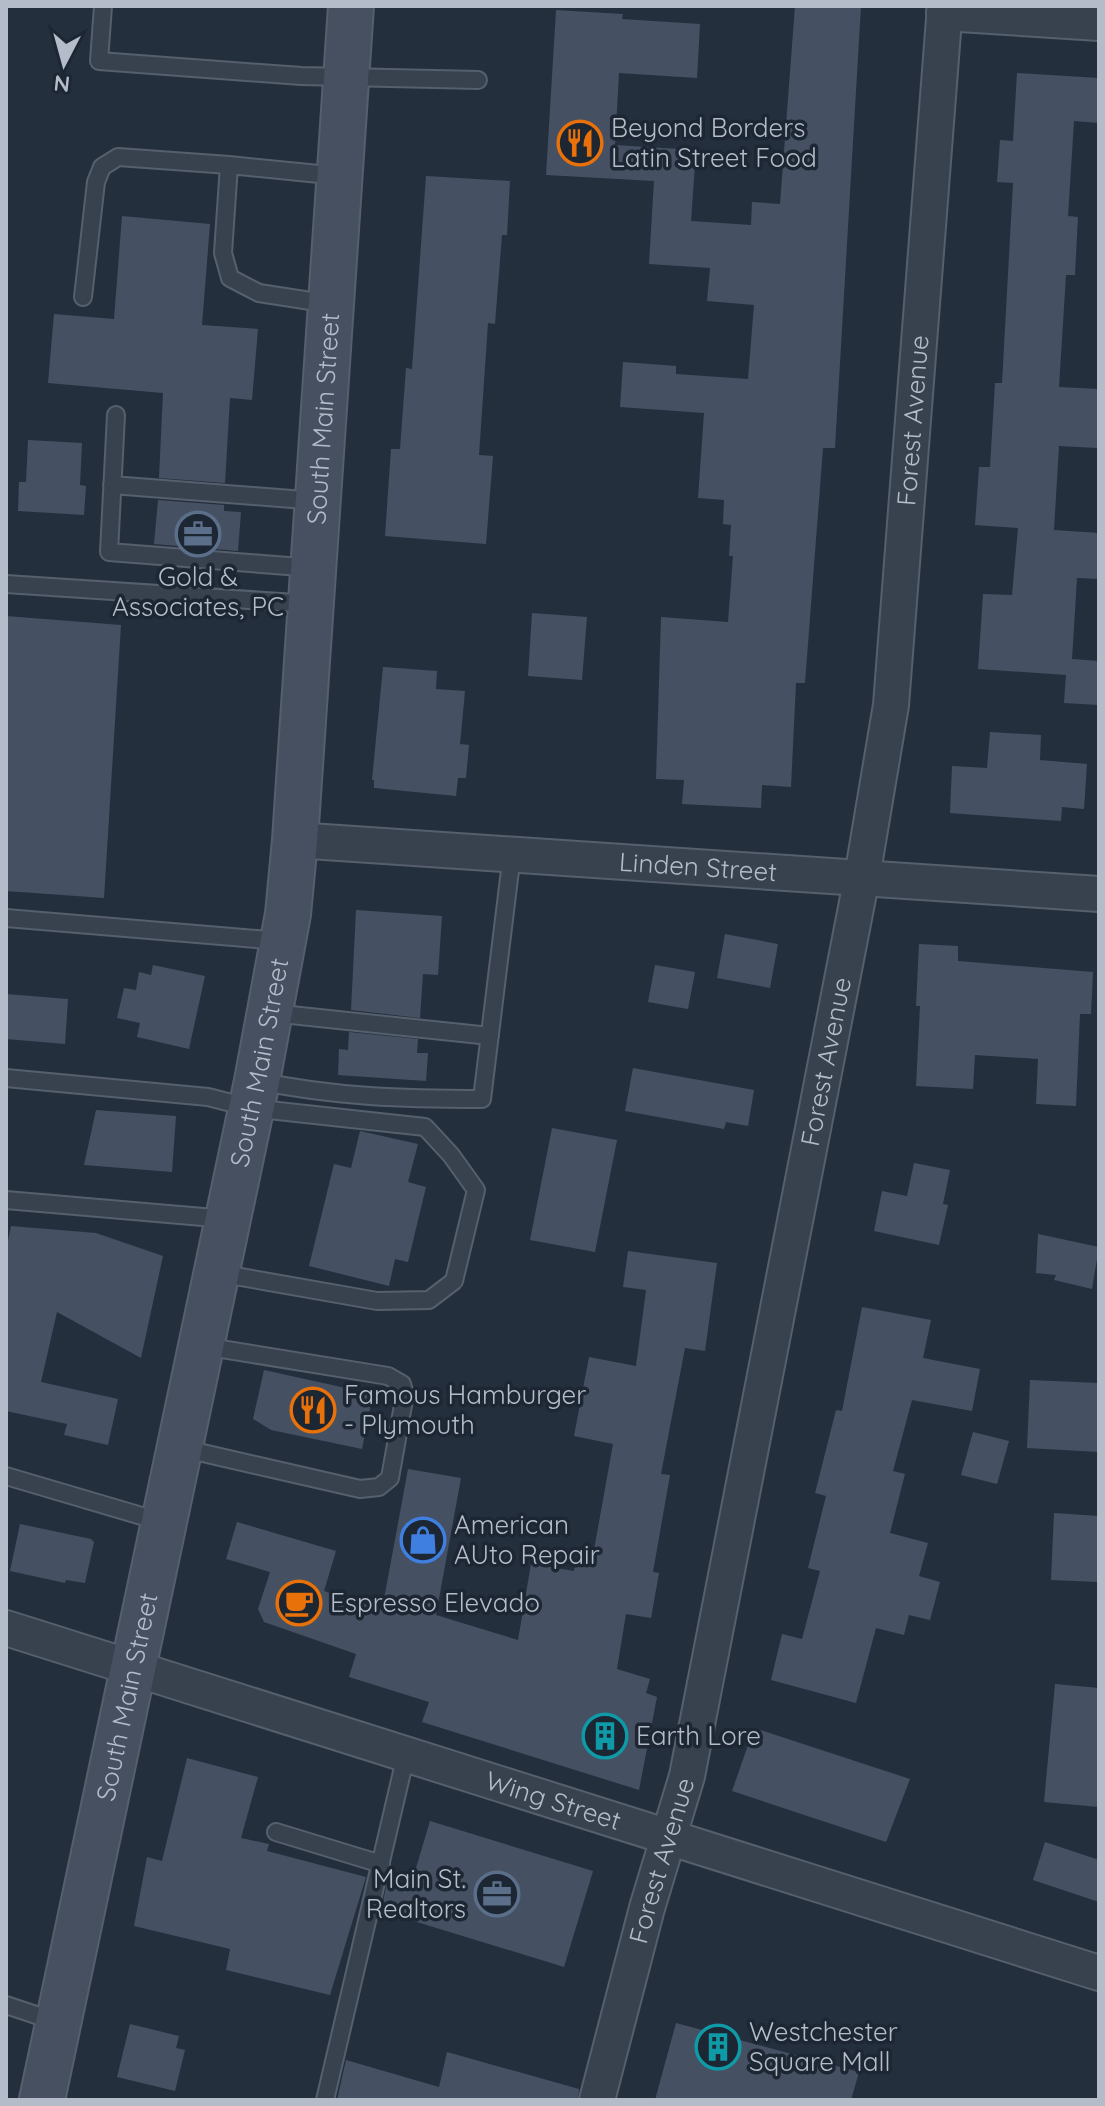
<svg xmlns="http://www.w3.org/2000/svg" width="1105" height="2106" font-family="Quicksand,sans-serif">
	<rect width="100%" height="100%" fill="#242f3e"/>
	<!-- building -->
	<path fill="#455162" d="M795,6H861L835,448H823L805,683H796L791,787L762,785L761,808L682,804L684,780L656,779L661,617L728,622L733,556H729L731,525L723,524L724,500L698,498L704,413L620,407L623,362L676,366V374L748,379L754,305L707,301L710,268L649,264L654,181L546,175L556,10L623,14L622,19L700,24L697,78L619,73L615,145L696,150L691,221L751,225L752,202L780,204Z
		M1017,73L1099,78V123L1074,121L1068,216L1078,217L1075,275H1066L1059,387L1099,389L1097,448L1059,446L1054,530L1099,533V579L1077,578L1072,659L1099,661V705L1064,703L1066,675L978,669L983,594L1012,595L1018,528L975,525L979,467H990L995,383H1002L1013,183L997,182L1000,140L1013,141Z
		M426,176L510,181L507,235H502L495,324L488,323L479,455L493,456L486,544L385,536L391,449H400L406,368L412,369Z
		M122,216L210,224L202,325L258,329L252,400L230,398L225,483L159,478L163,393L48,383L54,314L114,319Z
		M28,440L82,443L80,485L86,486L84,515L18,511L19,482H26Z
		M158,500L224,505V511L241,512L238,551L154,544Z
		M532,613L587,617L582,680L528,676Z
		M6,616L121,625L104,898L6,891Z
		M383,667L437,671L436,689L465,691L460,744L469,745L466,778H458L456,796L374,788V780H372Z
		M990,732L1041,735L1040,760L1087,764L1084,809L1062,807L1061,821L950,813L952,766L987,768Z
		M356,910L442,916L438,975L423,974L420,1018L351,1010Z
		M725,934L778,944L770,988L717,978Z
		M919,944L958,946V961L1093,972L1091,1014H1080L1076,1106L1036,1104L1038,1059L975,1055L973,1089L916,1086L920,1006H916Z
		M153,965L205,976L189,1049L137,1037L140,1023L117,1018L124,988L136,990L139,972L151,975Z
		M655,965L695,972L688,1009L648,1002Z
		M6,994L68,999L65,1044L6,1039Z
		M349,1032L418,1039L417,1053H428L426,1081L338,1075L339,1049L348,1050Z
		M633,1068L754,1090L748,1126L726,1122L724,1129L625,1111Z
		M96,1110L176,1116L172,1172L84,1165Z
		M552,1128L617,1140L595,1252L530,1240Z
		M360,1131L418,1144L408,1182L426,1187L408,1262L395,1259L389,1286L309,1266L334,1164L351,1168Z
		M914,1163L950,1170L943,1204L948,1205L939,1245L874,1231L882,1191L907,1196Z
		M11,1226L96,1233L163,1256L141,1358L57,1312L41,1382L118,1399L108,1445L64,1435L67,1424L6,1411V1250Z
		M1038,1234L1099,1247L1092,1289L1054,1280L1056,1275L1036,1273Z
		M628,1251L717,1263L705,1351L685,1348L661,1474L670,1475L653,1572L659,1573L651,1618L626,1614L617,1669L650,1679L646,1693L657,1697L639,1790L422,1722L429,1702L349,1677L356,1654L264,1622L258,1609L270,1572L226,1559L237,1522L336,1551L324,1591L382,1610L408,1469L461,1478L436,1615L518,1640L531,1564L574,1571L576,1559L592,1561L613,1444L574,1436L589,1357L636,1366L646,1290L623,1287Z
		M862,1307L931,1320L923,1358L980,1369L972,1411L912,1400L893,1471L905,1474L890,1533L928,1543L919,1576L940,1582L930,1620L909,1615L904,1635L876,1628L856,1703L771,1680L782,1634L802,1639L820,1571L808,1568L826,1496L815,1493L836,1410L842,1411Z
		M264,1370L373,1394L362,1449L271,1430L253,1419Z
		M1030,1380L1099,1383V1452L1027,1448Z
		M973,1432L1009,1441L997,1484L961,1475Z
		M1054,1513L1099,1516V1582L1051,1580Z
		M20,1524L91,1539L94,1542L85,1583L66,1580L65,1583L10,1571Z
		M1055,1684L1099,1688V1807L1044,1802Z
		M754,1728L910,1779L886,1842L732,1791Z
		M187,1758L258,1777L241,1838L269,1844L267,1851L366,1877L330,1995L226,1970L230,1949L134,1926L147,1857L162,1861Z
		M430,1821L593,1871L564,1967L381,1911L387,1882L410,1888Z
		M1045,1842L1099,1860V1902L1033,1880Z
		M676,2023L859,2072L851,2100H655Z
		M130,2024L179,2036L176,2048L185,2050L175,2091L117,2077Z
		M447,2052L579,2089L578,2100H337L346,2060L439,2087Z"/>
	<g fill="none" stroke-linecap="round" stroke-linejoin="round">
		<!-- lane casing -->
		<g stroke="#565f6c" stroke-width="20">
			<path id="lane" d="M103,6L99,61L301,76L478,80
				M229,165L339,176
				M83,297L96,182L102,167L118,157L229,165L223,253L230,278L259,293L330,304
				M116,415L109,552L313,568
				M112,485L317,501
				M6,584L311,604
				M6,918L279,941
				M272,1013L490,1036
				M6,1078L208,1097L251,1108L425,1127L451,1155L476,1190L454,1281L429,1300L377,1301L218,1273
				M258,1081C336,1097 403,1099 482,1099L512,854
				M6,1200L226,1219
				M181,1448L360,1489L379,1487L390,1478L405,1394L402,1384L388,1376L203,1346
				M6,1476L162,1522
				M276,1832L381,1864
				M6,2005L57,2022
				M325,2100L406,1755"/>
		</g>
		<!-- street casing -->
		<g stroke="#565f6c" stroke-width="38">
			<g id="street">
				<path d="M944,13L1099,23"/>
				<path id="s1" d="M295,840L1099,894"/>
				<path id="s2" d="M6,1628L1099,1973"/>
				<path id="s3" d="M597,2100L647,1908L687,1776L862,877L891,705L945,6"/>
			</g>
		</g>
		<!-- secondary casing -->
		<g stroke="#565f6c" stroke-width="48">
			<g id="secondary">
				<path id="s4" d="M42,2100L257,1081L288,914L295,840L351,6"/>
			</g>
		</g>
		<!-- lane -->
		<use href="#lane" stroke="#38414e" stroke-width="16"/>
		<!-- street -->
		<use href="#street" stroke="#38414e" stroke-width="34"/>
		<!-- secondary -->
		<use href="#secondary" stroke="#465061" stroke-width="44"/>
	</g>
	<!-- icons -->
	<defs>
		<g id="restaurant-ring" transform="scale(2.3)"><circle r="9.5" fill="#1d2633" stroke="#e8710a" stroke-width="1.5"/><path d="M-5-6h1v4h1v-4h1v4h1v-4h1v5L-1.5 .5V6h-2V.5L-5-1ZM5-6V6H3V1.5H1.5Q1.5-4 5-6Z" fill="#e8710a"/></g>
		<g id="office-ring" transform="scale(2.3)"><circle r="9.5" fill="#1d2633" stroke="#5c6f8a" stroke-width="1.5"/><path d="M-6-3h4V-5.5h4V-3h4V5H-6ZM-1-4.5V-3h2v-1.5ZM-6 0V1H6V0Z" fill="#5c6f8a"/></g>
		<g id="shop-ring" transform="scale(2.3)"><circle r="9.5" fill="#1d2633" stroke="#3f7fe0" stroke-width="1.5"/><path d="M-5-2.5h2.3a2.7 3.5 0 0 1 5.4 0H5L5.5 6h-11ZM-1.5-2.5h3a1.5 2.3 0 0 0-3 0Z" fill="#3f7fe0"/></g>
		<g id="cafe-ring" transform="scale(2.3)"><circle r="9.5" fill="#1d2633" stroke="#e8710a" stroke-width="1.5"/><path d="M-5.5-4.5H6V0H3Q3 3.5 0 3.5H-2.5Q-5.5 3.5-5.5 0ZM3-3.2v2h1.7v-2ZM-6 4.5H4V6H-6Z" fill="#e8710a"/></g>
		<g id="building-ring" transform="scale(2.3)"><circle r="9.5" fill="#1d2633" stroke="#0f9aa8" stroke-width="1.5"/><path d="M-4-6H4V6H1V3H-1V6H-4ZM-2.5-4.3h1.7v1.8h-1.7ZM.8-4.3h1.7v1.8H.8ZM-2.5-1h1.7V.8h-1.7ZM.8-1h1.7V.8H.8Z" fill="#0f9aa8"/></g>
	</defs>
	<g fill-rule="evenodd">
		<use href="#restaurant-ring" x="580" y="143"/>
		<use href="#office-ring" x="198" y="534"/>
		<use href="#restaurant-ring" x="313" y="1410"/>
		<use href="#shop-ring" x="423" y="1540"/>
		<use href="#cafe-ring" x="299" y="1603"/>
		<use href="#building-ring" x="605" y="1736"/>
		<use href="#office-ring" x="497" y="1894"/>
		<use href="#building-ring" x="718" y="2047"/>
	</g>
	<g text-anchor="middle" stroke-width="7" stroke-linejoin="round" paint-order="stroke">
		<!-- poi labels -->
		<g font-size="26" fill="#b4bcc9" stroke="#1d2633" text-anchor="start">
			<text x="611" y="137">Beyond Borders<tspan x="611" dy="30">Latin Street Food</tspan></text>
			<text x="198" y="586" text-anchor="middle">Gold &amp;<tspan x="198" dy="30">Associates, PC</tspan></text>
			<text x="344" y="1404">Famous Hamburger<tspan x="344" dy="30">- Plymouth</tspan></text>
			<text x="454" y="1534">American<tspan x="454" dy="30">AUto Repair</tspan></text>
			<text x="330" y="1612">Espresso Elevado</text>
			<text x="636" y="1745">Earth Lore</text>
			<text x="466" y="1888" text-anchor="end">Main St.<tspan x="466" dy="30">Realtors</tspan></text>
			<text x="749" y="2041">Westchester<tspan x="749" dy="30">Square Mall</tspan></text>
		</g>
		<!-- street labels -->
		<g font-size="26" fill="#b4bcc9" stroke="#1d2633">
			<text dy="9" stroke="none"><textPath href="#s4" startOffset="1708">South Main Street</textPath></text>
			<text dy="9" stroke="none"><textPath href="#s3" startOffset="1712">Forest Avenue</textPath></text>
			<text dy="9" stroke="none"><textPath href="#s1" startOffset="404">Linden Street</textPath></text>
			<text dy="9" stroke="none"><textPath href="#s4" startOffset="1060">South Main Street</textPath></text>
			<text dy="9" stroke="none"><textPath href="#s3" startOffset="1064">Forest Avenue</textPath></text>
			<text dy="9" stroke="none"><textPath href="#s4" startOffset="412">South Main Street</textPath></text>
			<text dy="9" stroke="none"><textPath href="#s2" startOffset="574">Wing Street</textPath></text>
			<text dy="9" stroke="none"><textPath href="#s3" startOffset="248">Forest Avenue</textPath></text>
		</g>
	</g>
	<!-- border -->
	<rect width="1105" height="2106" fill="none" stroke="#b4bcc9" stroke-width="16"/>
	<!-- north arrow -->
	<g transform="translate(64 64) rotate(186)" stroke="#1d2633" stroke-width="6" paint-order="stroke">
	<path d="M0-6L14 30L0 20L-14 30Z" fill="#b4bcc9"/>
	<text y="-12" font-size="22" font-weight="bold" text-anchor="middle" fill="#b4bcc9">N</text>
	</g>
</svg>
